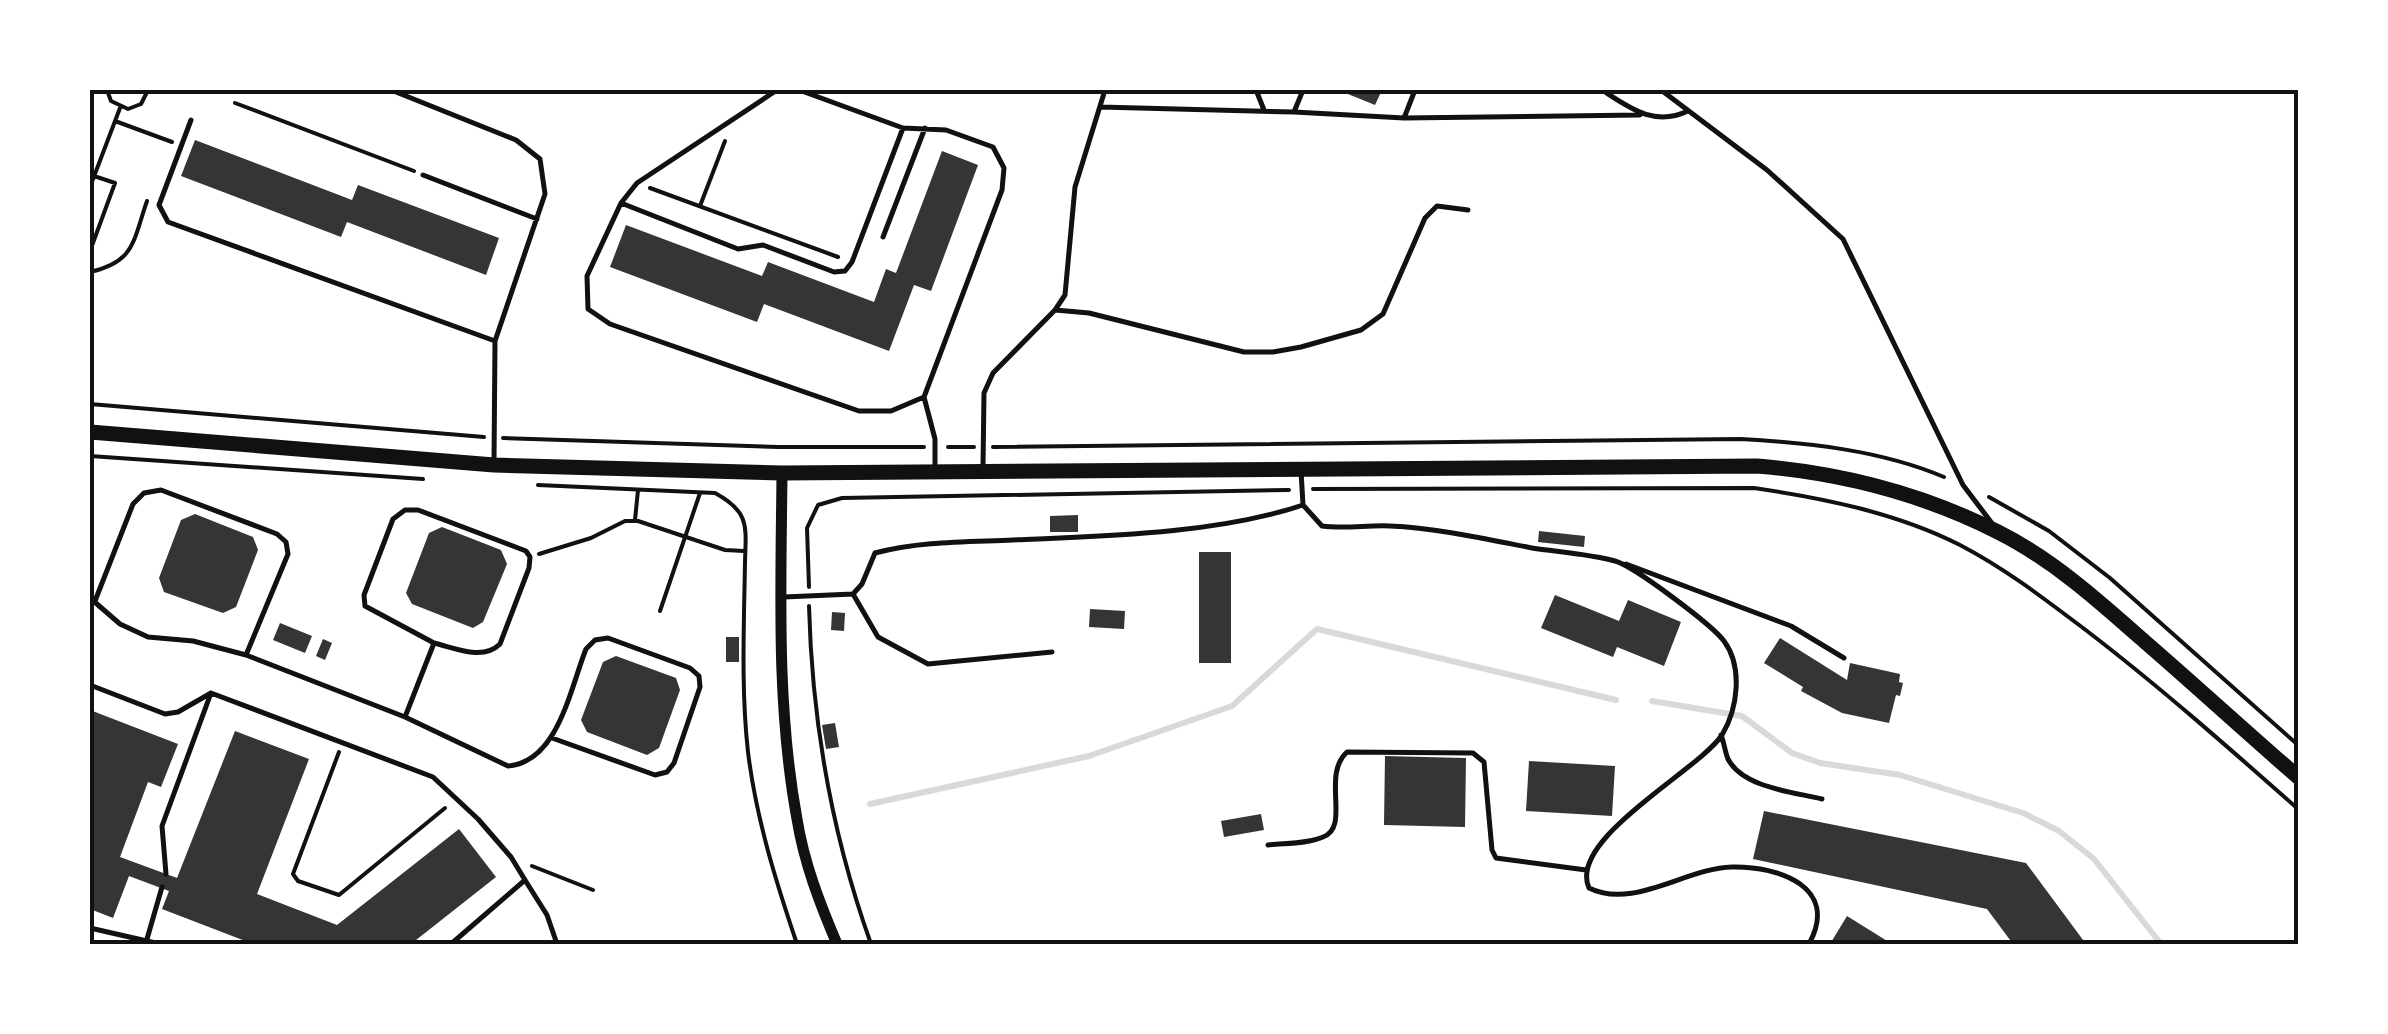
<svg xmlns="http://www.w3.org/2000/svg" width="2388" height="1034" font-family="'Work Sans',sans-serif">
	<rect width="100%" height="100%" fill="#fff"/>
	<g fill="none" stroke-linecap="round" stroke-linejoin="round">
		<!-- stream -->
		<path stroke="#d9d9d9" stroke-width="6" d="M1652,701L1742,716L1792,753L1820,763L1900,775L2023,813L2059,831L2094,859L2161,944
			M870,804L1089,756L1232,706L1317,629L1616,700"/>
	</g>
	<!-- building -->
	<path fill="#353535" d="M1338,90H1382L1375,105Z
		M195,140L352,200L358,185L499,238L486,275L347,222L341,237L181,176Z
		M942,151L978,165L931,291L914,285L889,351L764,304L757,322L610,267L626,225L762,276L768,262L874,302L886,269L896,273Z
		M195,514L253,537L258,550L236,607L223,613L164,592L159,578L181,520Z
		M1078,515V532H1050V516Z
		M442,527L501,550L507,564L483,622L473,628L412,604L406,593L429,533Z
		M1539,531L1585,536L1584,547L1538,542Z
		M1199,552H1231V663H1199Z
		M1555,595L1619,621L1628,600L1681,622L1664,666L1617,647L1613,657L1541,628Z
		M1090,609L1125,611L1124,629L1089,627Z
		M832,612L845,613L844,631L831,630Z
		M280,623L312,636L305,653L273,640Z
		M726,637H739V662H726Z
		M1780,638L1847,680L1850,663L1900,674L1899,682L1903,683L1900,696L1896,695L1889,723L1842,713L1801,691L1803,687L1764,663Z
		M323,639L332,643L325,660L316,656Z
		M616,656L676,678L680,690L659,748L647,755L587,732L581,720L603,662Z
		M90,710L178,744L161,787L148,782L120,857L177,878L235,731L309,759L257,894L337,925L459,829L496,877L411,944H253L162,909L169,891L129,876L113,918L90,909Z
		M835,723L839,747L826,749L822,725Z
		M1385,756L1466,758L1465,827L1384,825Z
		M1529,761L1615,766L1612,816L1526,811Z
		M1764,811L2026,863L2086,944H2013L1987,909L1753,859Z
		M1261,814L1264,830L1224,837L1221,821Z
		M1847,916L1892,944H1830Z"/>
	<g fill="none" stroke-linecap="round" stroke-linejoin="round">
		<!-- path -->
		<path stroke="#111" stroke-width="4" d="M107,90L111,101L128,109L141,104L148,90
			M235,103L414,171
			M115,121L172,142
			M90,187L120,108
			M650,188L838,257
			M700,206L725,141
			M90,251L115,183L94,176
			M90,272C135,262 133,241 147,201
			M90,404L484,437
			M503,438L778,447H924
			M948,447H974
			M993,447L1741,439C1809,443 1880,450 1944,477
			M90,456L423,479
			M538,485L715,493C750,512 746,526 745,562C744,625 741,690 748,752C756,818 776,882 797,944
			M1313,489L1754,488C1823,498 1897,513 1960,545C2006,569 2046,600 2087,631C2160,687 2229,748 2298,809
			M1989,497L2049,531L2110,578L2298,745
			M635,520L638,490
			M539,554L591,538L625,521H638L725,550L744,551
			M809,587L807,528L818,505L842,498L1289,490
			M809,606C812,722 832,835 871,944
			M660,611L700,493
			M339,752L293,874L298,881L339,895L445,808
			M532,866L593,890"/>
		<!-- service -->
		<path stroke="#111" stroke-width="5" d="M391,90L516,140L540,159L545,194L495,341L494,462
			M777,90L637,183L621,203L587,276L588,309L610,324L859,411H891L924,397L1002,190L1004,168L993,147L946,130L903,128L799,90
			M1256,90L1264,110
			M1303,90L1294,112L1404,118L1415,90
			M1602,90C1630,108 1654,127 1688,111
			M1661,90L1767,170L1843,239L1963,485L1991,522
			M1100,107L1294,112
			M1404,118L1640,115
			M191,120L159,205L168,222L495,341
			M423,175L537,219
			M621,203L738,249L763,245L834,272L845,271L852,262L903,128
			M883,237L925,128
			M1055,310L1089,313L1244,352H1273L1301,347L1361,330L1383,314L1425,218L1437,206L1468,210
			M924,397L935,439V468
			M983,467L984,393L993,373L1055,310L1065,295L1075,187L1105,90
			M1301,471L1303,505L1322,526C1345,529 1367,525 1390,526C1437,528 1486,539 1532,548C1559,552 1589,554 1615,561C1634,566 1712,625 1724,641C1743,667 1738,708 1722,735C1698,771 1567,839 1589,888C1633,910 1686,868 1732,867C1779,866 1840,887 1809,944
			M1626,564L1791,626L1844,658
			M853,594L878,637L928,664L1052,652
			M784,597L853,594L862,584L875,553C920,541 967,542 1013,540C1105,536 1216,534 1303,505
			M90,598L120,624L148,637L193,641L246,655L405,717L434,643C455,648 483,661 500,644L529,568L530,557L526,551L418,510H405L393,519L364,595L365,606L434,643
			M95,601L133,504L144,493L161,490L277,534L286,542L288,554L246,655
			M90,685L165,714L178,712L211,693L433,777L478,819L511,857L525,880L451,944
			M405,717L508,766C558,762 570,689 586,649L595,640L608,638L690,668L699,676L700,687L674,763L667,772L655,775L552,738
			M1721,735C1724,742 1725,752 1728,759C1743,788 1794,792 1822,799
			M1268,845C1285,843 1307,844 1323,837C1351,827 1321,775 1347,752L1473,753L1484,762L1492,850L1496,858L1586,870
			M166,874L162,826L211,693
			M525,880L547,915L557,944
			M90,928L160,944
			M147,939L162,887"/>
		<!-- tertiary -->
		<path stroke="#111" stroke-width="11" d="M782,473C781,588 776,705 797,819C804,863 820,904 837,944"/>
		<!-- primary -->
		<path stroke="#111" stroke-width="15" d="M90,432L494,465L782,473L1757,466C1843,473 1921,493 1998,532C2052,559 2099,601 2144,641C2196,686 2246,732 2298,777"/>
	</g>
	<!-- border -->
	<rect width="2388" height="1034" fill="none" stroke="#ffffff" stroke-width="185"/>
	<rect x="92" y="92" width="2204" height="850" fill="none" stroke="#111" stroke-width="4"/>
</svg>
